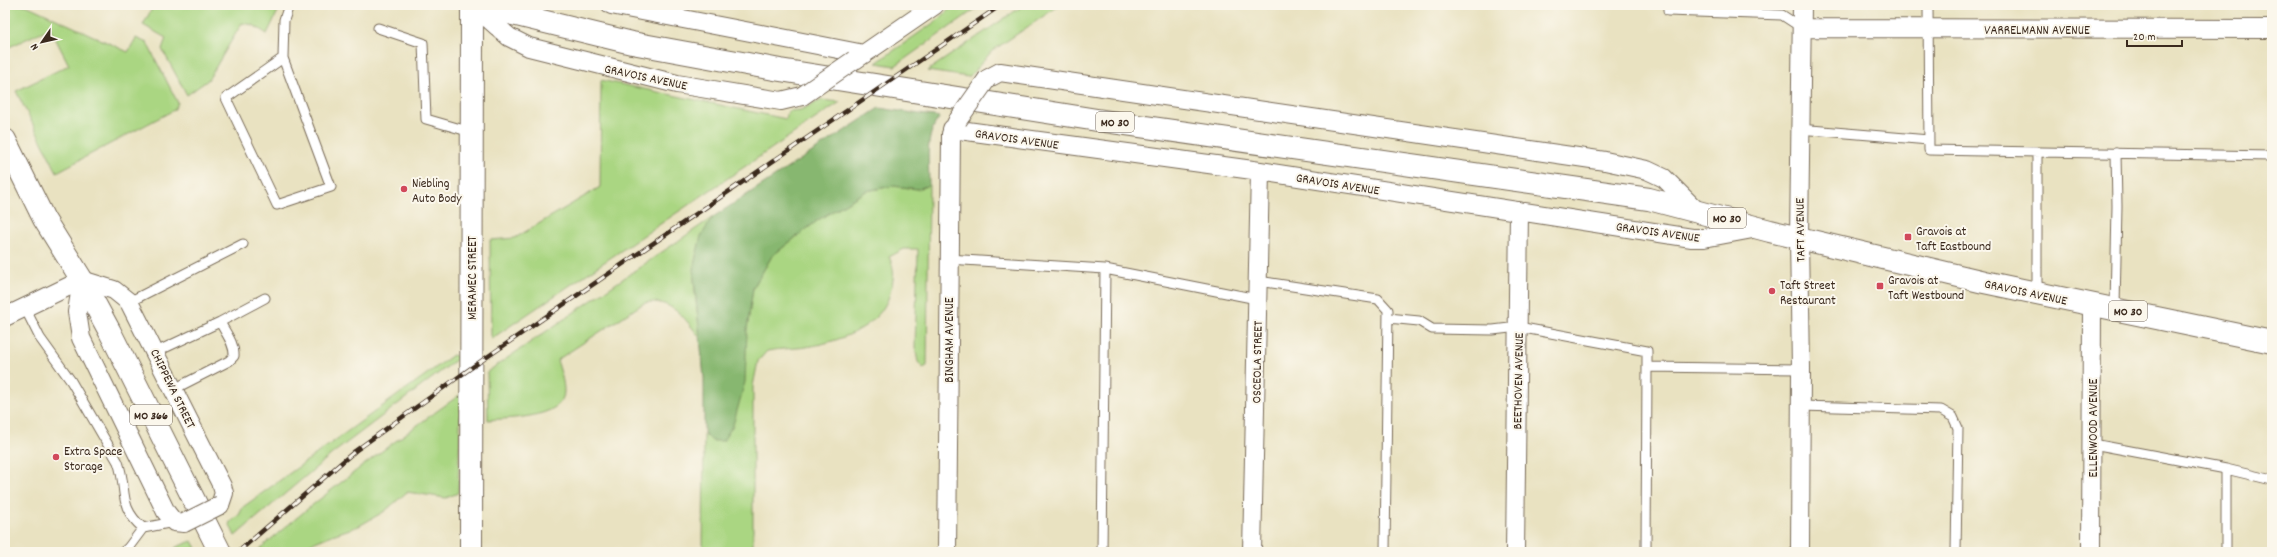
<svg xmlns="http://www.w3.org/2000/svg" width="2277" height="557" font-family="Dekko,sans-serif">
	<rect width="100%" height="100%" fill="#fbf7ec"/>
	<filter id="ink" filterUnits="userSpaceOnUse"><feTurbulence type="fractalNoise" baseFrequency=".025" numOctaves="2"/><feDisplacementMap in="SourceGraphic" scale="8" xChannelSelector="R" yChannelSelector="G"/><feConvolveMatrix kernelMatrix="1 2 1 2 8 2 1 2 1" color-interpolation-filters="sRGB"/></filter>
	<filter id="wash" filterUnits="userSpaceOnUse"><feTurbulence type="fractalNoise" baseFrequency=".012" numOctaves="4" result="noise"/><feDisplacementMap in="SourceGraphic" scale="16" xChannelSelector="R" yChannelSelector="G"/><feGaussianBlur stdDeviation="0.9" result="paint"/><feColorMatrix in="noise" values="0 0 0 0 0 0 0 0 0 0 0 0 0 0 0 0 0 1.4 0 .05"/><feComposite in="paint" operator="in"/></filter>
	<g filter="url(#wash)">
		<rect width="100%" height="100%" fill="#e9e2c1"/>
		<!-- green -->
		<path fill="#aad682" stroke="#728050" d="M5,5H26L128,52L136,38L147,43L178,103L174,110L57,172L16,91L69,65L50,28L5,49Z
			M154,5H281L267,34L253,25L242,23L208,80L187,95L162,49L166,38L143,25Z
			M954,5H981L895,66L876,63L939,19Z
			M1024,5H1060L992,51L969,77L927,71Z
			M601,80L786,119L788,111L800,110L822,100L840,102L491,339L490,240L515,238L600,187Z
			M929,185L927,366L923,368L918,362L915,347L918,249H904L889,257C895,268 894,278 891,289C884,325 844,340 812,346C798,349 782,348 767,351L758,361L753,386V552H703L704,433L712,441L747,329L753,288L772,256L818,220L866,191L893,186L918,189Z
			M713,217C684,262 696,288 700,338C686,319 670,297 644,303L557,360C560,370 564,381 564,391C565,419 507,418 488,420L487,372Z
			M453,355L460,357L332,454L235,536L229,523L239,515L243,507Z
			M461,394L458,493L446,498L407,492L385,511L359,526L332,535L291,552H256C322,495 390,444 461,394Z
			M192,541L198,552H174L176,547Z"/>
		<!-- forest -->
		<path fill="#87b770" stroke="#617047" d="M879,108L940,117C924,135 929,161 929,185L918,189L893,186L866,191L818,220L772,256L753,288L747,329L745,382L733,425L723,441H712L704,433V378L693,269L701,236L713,217Z"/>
	</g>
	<g filter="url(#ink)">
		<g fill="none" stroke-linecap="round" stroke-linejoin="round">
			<!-- lane casing -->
			<g stroke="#786a57" stroke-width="11">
				<path id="lane" d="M1668,5V11L1782,15L1802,28
					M1928,5L1929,150L2272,156
					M378,28L423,43L426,119L471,132
					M283,58L226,98L277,205L331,187L283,58L284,20L289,5
					M1799,129L1929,140
					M2037,152V293
					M948,259L1105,269L1257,299
					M1258,281L1378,299L1388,310L1385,552
					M129,302L243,244
					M25,308L40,338L71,381L118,462C128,490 117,506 143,528L174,522
					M2115,308L2117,206L2116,153
					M1388,318L1419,321L1432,329L1493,330L1518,327L1647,351V367
					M220,322L265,298
					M156,352L220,322C225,332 235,344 234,356L229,361L174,389
					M1801,406L1941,410L1953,417L1958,428L1956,552
					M2093,444L2226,469L2272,480
					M123,552L128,548L143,528
					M1102,552L1105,269
					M1646,552L1647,367L1801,369
					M2226,552V469"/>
			</g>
			<!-- street casing -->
			<g stroke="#786a57" stroke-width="20">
				<path id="street" d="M473,5L509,37L529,47L677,84L781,101L802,96
					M611,5L864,54
					M1802,28L2272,29
					M855,60L935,5
					M987,79L1000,72L1605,161L1647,170L1664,178L1696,210
					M952,129L1260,171L1692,238H1704L1758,228
					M82,280L114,290L129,302L222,486L224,493L220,505
					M82,280L77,312L81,338L166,512L174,522L184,523
					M5,317L82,280
					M947,552L951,134L958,120
					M1252,552L1260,171
					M1515,552L1519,211
					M1800,552L1801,369L1799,238L1802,5
					M2091,552L2092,304"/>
			</g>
			<!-- secondary casing -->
			<g stroke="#786a57" stroke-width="24">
				<path id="secondary" d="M471,552L472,5"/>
			</g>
			<!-- primary casing -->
			<g stroke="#786a57" stroke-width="24">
				<path id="primary" d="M476,5L632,43L780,70L1097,120L1649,199L1770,231L1984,282L2272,342
					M5,140L44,219L82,280L110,332L220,552"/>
			</g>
			<!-- lane -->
			<use href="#lane" stroke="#fff" stroke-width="9"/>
			<!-- street -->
			<use href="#street" stroke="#fff" stroke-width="18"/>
			<!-- secondary -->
			<use href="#secondary" stroke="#fff" stroke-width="22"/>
			<!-- primary -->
			<use href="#primary" stroke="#fff" stroke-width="22"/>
			<!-- rail casing -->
			<g stroke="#3b2a1e" stroke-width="4.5">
				<path id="rail" d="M238,552L355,451L471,368L1001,5"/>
			</g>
			<!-- rail -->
			<use href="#rail" stroke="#fbf7ec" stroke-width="3" stroke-dasharray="9" stroke-linecap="butt"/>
			<!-- street-bridge casing -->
			<g stroke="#786a57" stroke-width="20" stroke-linecap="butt">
				<path id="street-bridge" d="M802,96L854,60
					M958,120L987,79
					M184,523L220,505"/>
			</g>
			<!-- street-bridge -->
			<use href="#street-bridge" stroke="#fff" stroke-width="18"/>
		</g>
	</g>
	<!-- markers -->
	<g fill="#d1495b" stroke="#fbf7ec" stroke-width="1.5">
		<circle cx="404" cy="189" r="4"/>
		<rect x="1904" y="233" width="8" height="8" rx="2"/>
		<rect x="1876" y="282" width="8" height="8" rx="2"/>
		<circle cx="1772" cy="291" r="4"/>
		<circle cx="56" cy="457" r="4"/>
	</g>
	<g text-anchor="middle" stroke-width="4" stroke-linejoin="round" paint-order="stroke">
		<!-- shield labels -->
		<g fill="#fbf7ec" stroke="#75685c" stroke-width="1">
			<rect x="1096" y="112" width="38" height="20" rx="3"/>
			<rect x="1708" y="208" width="38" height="20" rx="3"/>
			<rect x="2109" y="301" width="38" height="20" rx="3"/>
			<rect x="130" y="405" width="42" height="20" rx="3"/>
		</g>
		<g font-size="12" font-weight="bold" fill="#3b2a1e">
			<text x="1115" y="126">MO 30</text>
			<text x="1727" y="222">MO 30</text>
			<text x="2128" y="315">MO 30</text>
			<text x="151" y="419">MO 366</text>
		</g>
		<!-- street labels -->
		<g font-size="13" fill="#3b2a1e" stroke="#fbf7ec">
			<text x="2037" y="34">VARRELMANN AVENUE</text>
			<text transform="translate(646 76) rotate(12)" y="5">GRAVOIS AVENUE</text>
			<text transform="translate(1017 138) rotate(8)" y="5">GRAVOIS AVENUE</text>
			<text transform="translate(1338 183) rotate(9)" y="5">GRAVOIS AVENUE</text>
			<text transform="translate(1799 230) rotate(-91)" y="5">TAFT AVENUE</text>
			<text transform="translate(1658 231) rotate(8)" y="5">GRAVOIS AVENUE</text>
			<text transform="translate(471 278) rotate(-90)" y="5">MERAMEC STREET</text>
			<text transform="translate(2026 291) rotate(12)" y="5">GRAVOIS AVENUE</text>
			<text transform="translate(948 340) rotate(-90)" y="5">BINGHAM AVENUE</text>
			<text transform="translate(1256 362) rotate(-89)" y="5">OSCEOLA STREET</text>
			<text transform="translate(1517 381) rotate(-89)" y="5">BEETHOVEN AVENUE</text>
			<text transform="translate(174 388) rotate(64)" y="5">CHIPPEWA STREET</text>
			<text transform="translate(2092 428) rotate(-90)" y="5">ELLENWOOD AVENUE</text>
		</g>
		<!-- poi labels -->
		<g font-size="13" fill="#3b2a1e" stroke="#fbf7ec" text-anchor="start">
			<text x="412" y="187">Niebling<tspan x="412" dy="15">Auto Body</tspan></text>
			<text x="1916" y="235">Gravois at<tspan x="1916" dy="15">Taft Eastbound</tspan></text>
			<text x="1888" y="284">Gravois at<tspan x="1888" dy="15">Taft Westbound</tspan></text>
			<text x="1780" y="289">Taft Street<tspan x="1780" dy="15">Restaurant</tspan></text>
			<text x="64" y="455">Extra Space<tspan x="64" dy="15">Storage</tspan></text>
		</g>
	</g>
	<!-- margin -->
	<rect width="2277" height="557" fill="none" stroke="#fbf7ec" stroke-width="20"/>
	<!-- north arrow -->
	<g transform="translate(42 42) rotate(236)" stroke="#fbf7ec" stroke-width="3" paint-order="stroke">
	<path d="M0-3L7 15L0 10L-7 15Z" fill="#3b2a1e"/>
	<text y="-6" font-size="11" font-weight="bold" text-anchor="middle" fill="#3b2a1e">N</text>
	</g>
	<!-- scale -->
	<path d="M2127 40v6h55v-6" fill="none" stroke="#3b2a1e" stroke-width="2"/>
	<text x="2133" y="40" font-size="12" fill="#3b2a1e" stroke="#fbf7ec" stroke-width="3" paint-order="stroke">20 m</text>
</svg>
